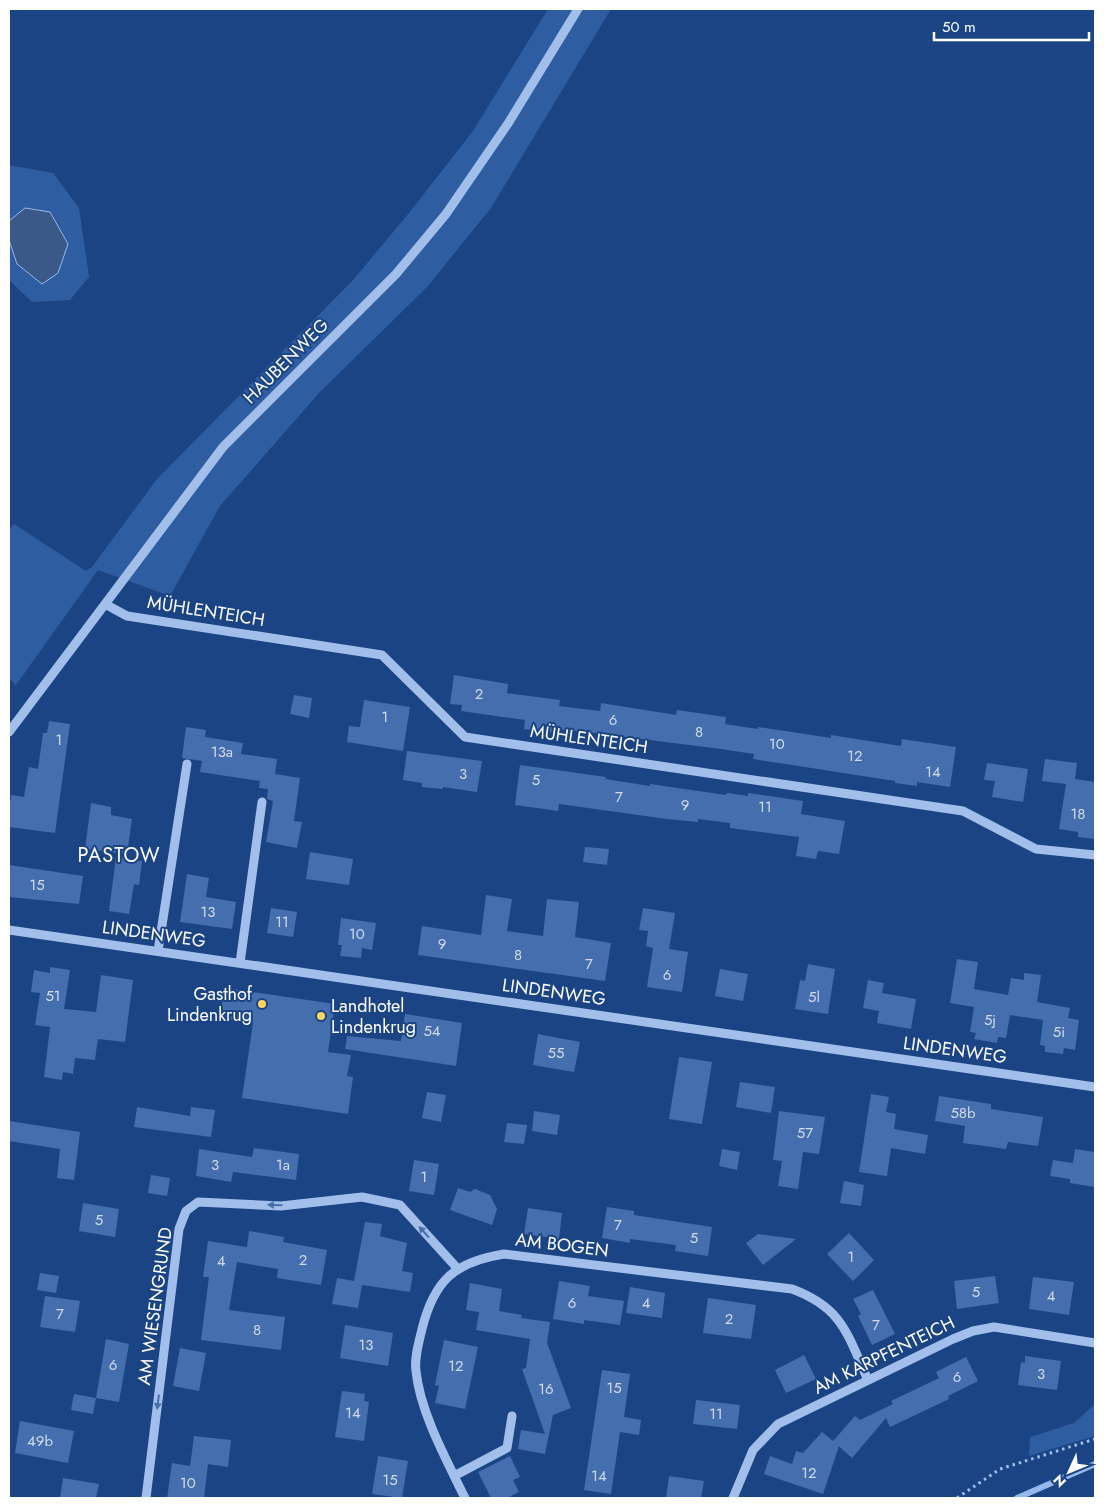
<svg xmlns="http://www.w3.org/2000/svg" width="1104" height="1507" font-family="Jost,sans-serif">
	<rect width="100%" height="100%" fill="#1b4484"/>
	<!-- green -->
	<path fill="#2f5da2" d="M548,9H611L491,208L427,287L319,393L220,506L170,596L98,570L16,685L9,678V529L14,524L86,571L92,567L157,479L354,279L409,213L473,131Z
		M9,165L53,173L79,208L89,277L70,300L32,302L9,280Z
		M1095,1404V1436L1029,1456L1030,1437L1074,1423Z"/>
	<!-- water -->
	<path fill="#3a5888" stroke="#95b9ed" d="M25,208L50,212L68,244L58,273L42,284L17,264L9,240V221Z"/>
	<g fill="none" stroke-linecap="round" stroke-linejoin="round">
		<!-- stream -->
		<path stroke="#95b9ed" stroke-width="6" d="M1017,1498L1095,1464"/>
	</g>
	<!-- building -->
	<path fill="#446ead" d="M454,675L508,684L507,693L560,700L559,706L600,711L601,703L676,715L677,710L726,717L725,724L758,729V727L831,738V735L901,746L902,739L956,747L950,787L917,782V786L895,783V781L753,759L754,754L721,749L578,731L556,729V733L524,729L525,720L461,711L462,705L450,704Z
		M294,695L312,698L309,718L290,714Z
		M364,700L410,707L403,751L347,742L349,726L360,727Z
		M49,721L70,724L55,833L9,827V800H11V795L24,797L29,767L38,769L43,733H47Z
		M186,727L206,730L205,737L243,743L241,754L277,759L275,774L300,778L294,821L302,822L297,848L266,842L273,801L267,799L268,789L259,788L260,781L200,772L202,761L182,758Z
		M407,751L482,761L477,792L443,787V789L422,787V783L403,780Z
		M1045,759L1077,763L1075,779L1095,782V839L1078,837V832L1059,829L1066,784L1042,781Z
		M987,763L1028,769L1023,802L992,797L995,781L984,780Z
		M520,765L606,777L605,779L650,786V784L726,795L727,793L748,796V793L803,801L801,814L845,821L839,854L818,851L816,859L796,856L799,837L730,828V823L698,819V822L667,819L559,804L558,811L515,805Z
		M91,803L111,807V815L132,819L127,854L85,849Z
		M585,847L609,849L607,865L583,862Z
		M310,852L353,859L349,885L306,879Z
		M116,857L142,861L139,885L134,884L129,914L109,911Z
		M9,865L83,876L79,904L9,897Z
		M187,874L209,878L206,897L236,902L232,929L180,922Z
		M486,895L512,899L507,931L543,936L547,899L579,902L575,937L611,943L605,981L418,955L422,926L481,935Z
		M271,908L297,912L293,937L267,933Z
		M643,908L675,913L669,949L688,952L682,992L647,987L653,948L646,946L648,931L639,930Z
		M341,918L376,923L372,950L362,948L361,958L340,956L342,945H338Z
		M957,959L978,962L974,989L1008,995L1011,978L1024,980V973L1041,975L1037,1002L1070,1008L1068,1018L1079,1020L1075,1050L1064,1048L1063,1054L1045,1052V1046L1040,1045L1043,1020L1010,1015L1006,1038L998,1037L997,1043L974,1039L976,1033L970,1032L974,1007L950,1003Z
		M808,964L835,969L828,1014L795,1009L800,980L805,981Z
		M50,967L70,970L64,1009L96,1012L101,975L133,980L125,1042L98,1039L95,1060L75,1058L73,1074L63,1072L62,1080L44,1077L50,1027L35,1025L40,993L31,992L34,970L50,973Z
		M720,969L748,974L743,1001L715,996Z
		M868,980L884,983L882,993L916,999L911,1029L877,1023L879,1011L863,1008Z
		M224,988L335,1004L328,1052L351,1055L347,1076L353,1077L348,1114L242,1098L253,1023L220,1018Z
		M405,1014L462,1023L456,1066L345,1049L347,1036L401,1041Z
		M538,1034L580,1042L574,1072L533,1065Z
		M679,1057L712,1062L702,1124L669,1119Z
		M740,1082L775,1087L771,1113L736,1107Z
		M427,1092L446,1095L441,1122L422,1118Z
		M871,1094L889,1097L886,1112L896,1114L894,1129L928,1135L925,1154L891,1148L887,1176L859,1172Z
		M939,1096L991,1104V1109L1043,1117L1038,1146L1008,1142L1006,1149L963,1143L965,1126L935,1121Z
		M137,1107L190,1116L191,1107L215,1110L211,1137L134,1127Z
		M534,1111L560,1115L557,1135L532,1131Z
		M779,1111L825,1117L819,1154L803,1152L798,1189L778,1186L782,1161L773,1160Z
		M9,1121L80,1132L74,1180L57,1178L60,1149L9,1141Z
		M507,1123L527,1125L524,1144L504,1142Z
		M254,1148L299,1154L296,1180L233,1172L231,1182L196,1176L199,1149L252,1157Z
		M722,1149L740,1152L737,1170L719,1166Z
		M1075,1149L1095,1152L1094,1187L1070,1183V1179L1050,1176L1053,1160L1073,1163Z
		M414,1160L439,1164L434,1195L409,1191Z
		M151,1175L170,1178L167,1196L148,1193Z
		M844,1181L864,1185L861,1206L840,1203Z
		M458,1188L470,1192L475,1189L490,1195L497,1209L492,1225L450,1210Z
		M83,1203L119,1209L115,1237L79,1231Z
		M607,1207L634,1211V1215L712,1227L708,1256L675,1251L676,1245L630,1239V1243L602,1238Z
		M528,1208L562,1213L559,1239L524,1234Z
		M365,1222L382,1224L380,1236L407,1243L402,1271L413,1273L410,1292L362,1285L358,1308L332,1304L337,1278L354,1281Z
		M249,1231L284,1237L283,1242L327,1250L321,1285L277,1278L278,1269L237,1262L229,1310L285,1317L281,1350L201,1340L209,1277H203L208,1241L247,1247Z
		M849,1233L874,1260L853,1281L827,1254Z
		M758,1234L796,1239L763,1265L746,1243Z
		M40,1273L59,1276L56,1293L37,1290Z
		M995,1276L999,1303L957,1309L954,1281Z
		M1033,1277L1074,1282L1069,1315L1029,1309Z
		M559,1281L590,1286L588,1296L624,1301L620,1325L584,1320V1324L553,1319Z
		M470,1283L502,1289L499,1311L522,1315L521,1318L550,1322L547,1343L571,1408L553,1415L545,1454L518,1449L521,1430L545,1434L522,1369L526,1368L530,1339L476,1330L479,1312L466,1310Z
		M630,1287L665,1293L662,1318L626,1313Z
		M873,1290L895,1334L872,1345L858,1316L861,1314L853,1299Z
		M45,1296L80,1301L75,1332L40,1327Z
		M708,1298L756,1305L751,1339L703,1333Z
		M345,1325L393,1333L388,1366L340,1358Z
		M106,1339L129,1344L119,1402L96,1398Z
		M444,1340L478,1347L465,1409L435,1403L439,1386L435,1385Z
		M180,1348L206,1353L199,1391L173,1386Z
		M804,1355L816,1379L786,1393L775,1370Z
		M1025,1356L1061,1361L1057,1390L1018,1385L1021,1362L1025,1363Z
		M966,1357L978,1381L948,1396L949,1399L890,1427L886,1418L852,1458L833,1441L855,1416L860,1420L893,1404L891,1401L939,1378L936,1372Z
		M602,1370L630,1374L624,1417L641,1420L639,1435L620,1432L611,1494L584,1490Z
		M342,1391L365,1394L364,1401L369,1402L364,1441L335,1437Z
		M74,1394L96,1398L93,1414L71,1410Z
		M696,1400L740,1405L737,1429L693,1424Z
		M20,1421L74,1431L68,1463L15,1453Z
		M822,1432L839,1446L823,1494L764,1474L770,1456L792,1464L796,1451L803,1453Z
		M194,1436L231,1440L228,1467L208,1464L204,1498H167L172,1463L190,1466Z
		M378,1456L408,1461L402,1498L372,1494Z
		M510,1456L520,1477L513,1480L519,1492L507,1498H491L478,1472Z
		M669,1476L704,1481L701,1498H666Z
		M63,1478L99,1484L96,1498H60Z"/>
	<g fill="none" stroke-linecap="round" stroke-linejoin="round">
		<!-- path -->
		<path stroke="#a2bfeb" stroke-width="3" stroke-dasharray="2.5 4" stroke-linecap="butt" d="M957,1498L1000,1469L1095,1439"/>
		<!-- minor -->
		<path stroke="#a2bfeb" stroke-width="9" d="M105,604L127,616L382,655L465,737L963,811L1036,849L1095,855
			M9,732L223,447L396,274L446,214L509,122L578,9
			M9,930L1095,1087
			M158,951L187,764
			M240,963L262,802
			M454,1476L507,1448L512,1416
			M146,1498L179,1229L186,1211L198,1202L281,1206L362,1197L400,1205L457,1268
			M465,1498C447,1461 420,1412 416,1371C414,1358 419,1342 422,1329C434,1281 454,1262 504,1254L792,1289C843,1308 847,1334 868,1380
			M733,1498L753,1450L778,1424L953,1339L973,1331L994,1327L1095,1343"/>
	</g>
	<!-- one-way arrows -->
	<defs><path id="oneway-solid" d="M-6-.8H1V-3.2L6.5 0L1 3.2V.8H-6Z" transform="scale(1.25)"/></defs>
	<g fill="#4a6fa8">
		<use href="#oneway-solid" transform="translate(275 1205) rotate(-179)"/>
		<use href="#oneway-solid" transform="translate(424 1232) rotate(-132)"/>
		<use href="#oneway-solid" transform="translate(158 1402) rotate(97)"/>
	</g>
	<!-- markers -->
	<g fill="#fcd75f" stroke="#1b4484" stroke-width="2">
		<circle cx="262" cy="1004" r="5"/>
		<circle cx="321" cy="1016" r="5"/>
	</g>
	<g text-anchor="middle" stroke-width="4" stroke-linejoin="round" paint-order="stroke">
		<!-- number labels -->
		<g font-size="15" fill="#d0dbea">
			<text x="479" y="699">2</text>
			<text x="385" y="722">1</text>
			<text x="613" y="725">6</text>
			<text x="699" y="737">8</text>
			<text x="59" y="745">1</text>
			<text x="777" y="749">10</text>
			<text x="222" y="757">13a</text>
			<text x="855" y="761">12</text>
			<text x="933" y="777">14</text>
			<text x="463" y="779">3</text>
			<text x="536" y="785">5</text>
			<text x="619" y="802">7</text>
			<text x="685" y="810">9</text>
			<text x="765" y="812">11</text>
			<text x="1078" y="819">18</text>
			<text x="37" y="890">15</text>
			<text x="208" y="917">13</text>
			<text x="282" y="927">11</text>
			<text x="357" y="939">10</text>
			<text x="442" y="949">9</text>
			<text x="518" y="960">8</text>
			<text x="589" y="969">7</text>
			<text x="667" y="980">6</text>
			<text x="53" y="1001">51</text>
			<text x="814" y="1002">5l</text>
			<text x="990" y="1025">5j</text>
			<text x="432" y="1036">54</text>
			<text x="1059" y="1037">5i</text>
			<text x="556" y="1058">55</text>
			<text x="963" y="1118">58b</text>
			<text x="805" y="1138">57</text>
			<text x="215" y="1170">3</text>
			<text x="283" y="1170">1a</text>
			<text x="424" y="1182">1</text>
			<text x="99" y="1225">5</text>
			<text x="618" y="1230">7</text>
			<text x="694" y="1243">5</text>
			<text x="851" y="1262">1</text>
			<text x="303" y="1265">2</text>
			<text x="221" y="1266">4</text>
			<text x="976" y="1297">5</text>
			<text x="1051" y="1301">4</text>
			<text x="572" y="1308">6</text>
			<text x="646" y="1308">4</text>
			<text x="60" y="1319">7</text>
			<text x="729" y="1324">2</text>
			<text x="876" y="1330">7</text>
			<text x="257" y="1335">8</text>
			<text x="366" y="1350">13</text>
			<text x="113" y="1370">6</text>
			<text x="456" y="1371">12</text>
			<text x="1041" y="1379">3</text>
			<text x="957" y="1382">6</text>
			<text x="614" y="1393">15</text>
			<text x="546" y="1394">16</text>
			<text x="353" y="1418">14</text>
			<text x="716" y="1419">11</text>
			<text x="40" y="1446">49b</text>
			<text x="809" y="1478">12</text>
			<text x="599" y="1481">14</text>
			<text x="390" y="1485">15</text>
			<text x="188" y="1488">10</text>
		</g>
		<!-- street labels -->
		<g font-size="18" fill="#fff" stroke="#1b4484">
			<text transform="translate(286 361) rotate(-45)" y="6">HAUBENWEG</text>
			<text transform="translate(206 611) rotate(9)" y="6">MÜHLENTEICH</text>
			<text transform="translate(589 739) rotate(8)" y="6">MÜHLENTEICH</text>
			<text transform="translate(154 934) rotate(8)" y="6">LINDENWEG</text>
			<text transform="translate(554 992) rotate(8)" y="6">LINDENWEG</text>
			<text transform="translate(955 1050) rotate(8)" y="6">LINDENWEG</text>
			<text transform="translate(562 1245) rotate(7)" y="6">AM BOGEN</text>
			<text transform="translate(155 1306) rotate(-82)" y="6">AM WIESENGRUND</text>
			<text transform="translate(884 1355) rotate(-26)" y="6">AM KARPFENTEICH</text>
		</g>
		<!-- poi labels -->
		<g font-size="18" fill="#fff" stroke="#1b4484" text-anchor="end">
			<text x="252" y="1000">Gasthof<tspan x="252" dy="21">Lindenkrug</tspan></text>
			<text x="331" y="1012" text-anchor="start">Landhotel<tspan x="331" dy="21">Lindenkrug</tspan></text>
		</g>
		<!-- quarter labels -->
		<g font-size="20" letter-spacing="1" fill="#fff" stroke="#1b4484">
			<text x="119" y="862">PASTOW</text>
		</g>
	</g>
	<!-- border -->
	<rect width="1104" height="1507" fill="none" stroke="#ffffff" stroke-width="20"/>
	<!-- north arrow -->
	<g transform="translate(1069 1472) rotate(226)" stroke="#1b4484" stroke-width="4" paint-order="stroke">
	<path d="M0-4L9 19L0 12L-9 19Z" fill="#ffffff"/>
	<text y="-8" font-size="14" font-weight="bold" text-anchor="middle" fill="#ffffff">N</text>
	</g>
	<!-- scale -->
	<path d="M934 32v8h155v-8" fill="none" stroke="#ffffff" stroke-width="2.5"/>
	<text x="942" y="32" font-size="15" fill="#ffffff" stroke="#1b4484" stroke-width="4" paint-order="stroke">50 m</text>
</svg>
